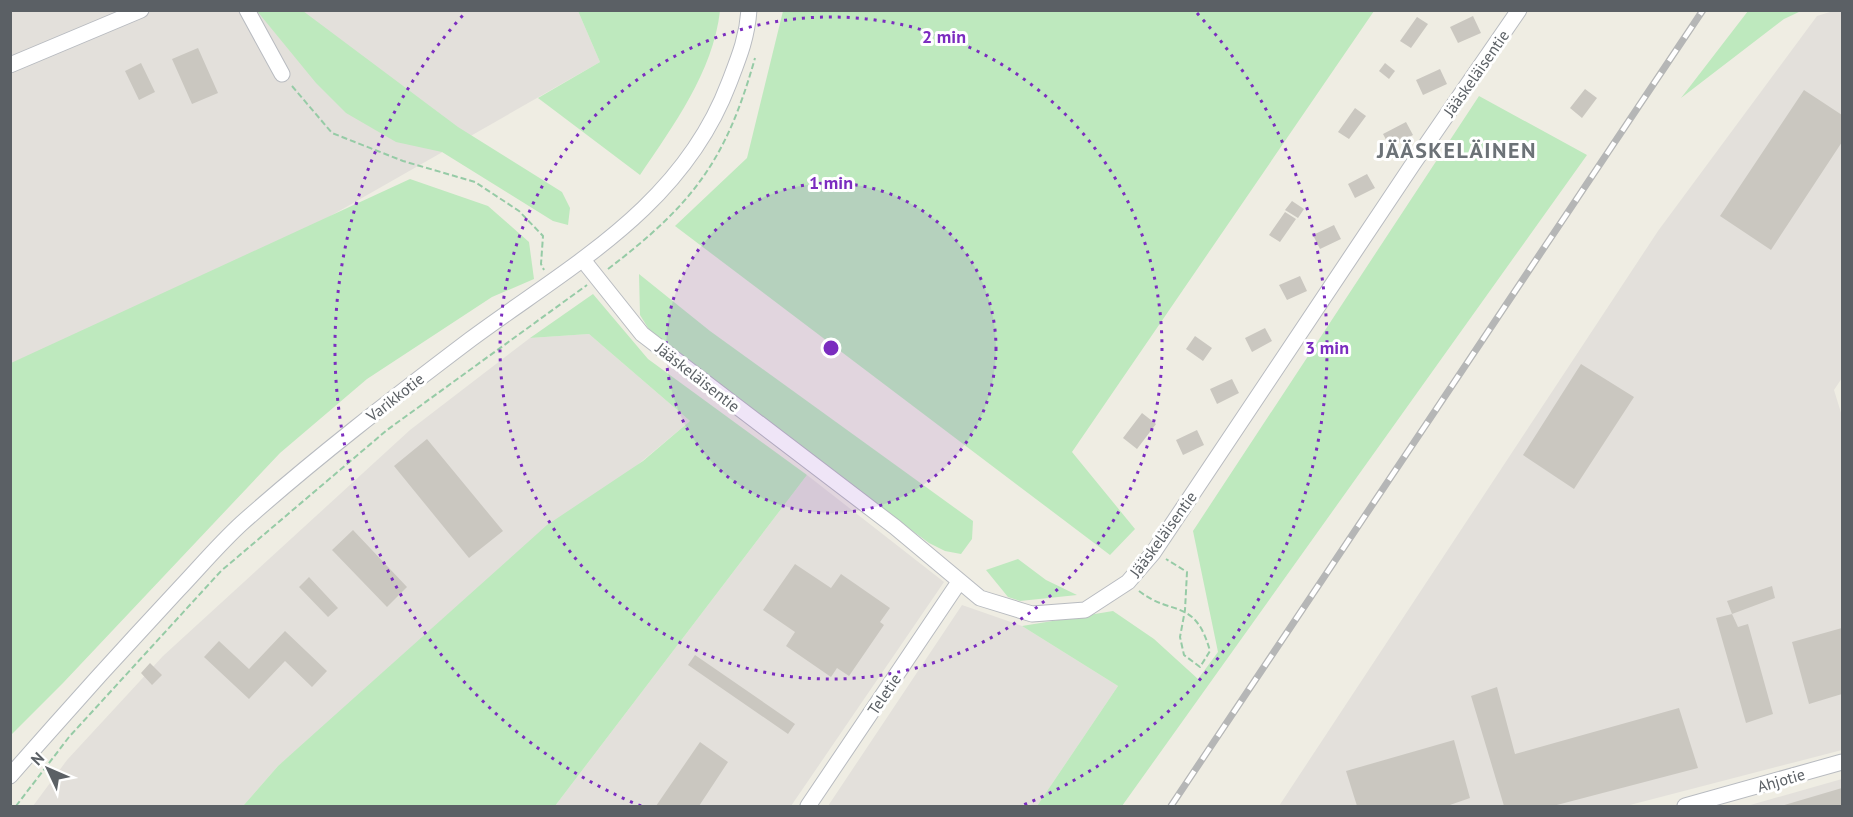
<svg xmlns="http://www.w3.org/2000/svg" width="1853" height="817" font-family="'PT Sans',sans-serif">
	<rect width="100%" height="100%" fill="#efede3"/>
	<!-- industrial -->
	<path fill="#e3e0db" d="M11,11H578L600,62L108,343L11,381Z
		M1833,11H1842V378L1834,390L1842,416V750L1626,806H1279L1658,231L1817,16Z
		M589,334L690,421L278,766L243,806H33L67,760L163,656L410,430L530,338Z
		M807,475L944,582L791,806H555Z
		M962,605L1022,626L1118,686L1037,806H828Z
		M1842,779V806H1747Z"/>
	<!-- green -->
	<path fill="#bee9be" d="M257,11H303L458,127L562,192L570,208L568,225L553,221L442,152L396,142L346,113L316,83Z
		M578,11H720C713,72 673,126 640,175L538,98L600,62Z
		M783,11H1374L1072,452L1135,529L1110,555L675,226L747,158Z
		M1748,11H1801L1784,19L1681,98Z
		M1479,96L1587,155L1122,806H1037L1118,686L1022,626L1113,611L1154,639L1198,679L1218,652L1193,531Z
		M410,179L488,206L529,242L534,279L492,297L367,379L280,453L63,683L11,735V363Z
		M639,274L710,331L973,521L972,539L961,554L945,551L929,543L658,344L640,315Z
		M593,294L648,359L807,475L555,806H243L278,766L547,525L643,461L690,421L589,334L530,338Z
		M1018,559L1046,580L1077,595L1020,601L1008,597L986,570Z"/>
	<!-- building -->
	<path fill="#cac7c0" d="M1473,16L1481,33L1458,43L1450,27Z
		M1417,17L1428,24L1411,48L1400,41Z
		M198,48L218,93L192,104L172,59Z
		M141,63L155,92L139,100L125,71Z
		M1385,63L1395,71L1389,79L1379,71Z
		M1440,69L1447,84L1423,95L1416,80Z
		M1585,89L1597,98L1582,118L1570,108Z
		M1804,90L1842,115V142L1771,250L1720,216Z
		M1355,108L1366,116L1349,139L1338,132Z
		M1406,122L1413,135L1390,147L1383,134Z
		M1367,174L1375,188L1355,198L1348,184Z
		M1292,201L1304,209L1298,218L1285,210Z
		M1285,212L1296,219L1280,242L1269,235Z
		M1334,225L1341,239L1320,249L1313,235Z
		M1300,276L1307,291L1287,300L1279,285Z
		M1265,328L1272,341L1252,352L1245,338Z
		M1195,336L1212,348L1203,361L1186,349Z
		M1581,364L1634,397L1574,489L1523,455Z
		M1232,379L1239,393L1217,404L1210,389Z
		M1142,413L1156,424L1137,449L1123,438Z
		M1197,430L1204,445L1183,455L1176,440Z
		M427,439L503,531L469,558L394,466Z
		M353,530L407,587L387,607L332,550Z
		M795,564L831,588L841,574L890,608L880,622L884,625L849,676L837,668L831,677L786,646L795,632L763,610Z
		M309,577L338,608L328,617L299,587Z
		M1772,586L1775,598L1732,614L1738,627L1748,624L1773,714L1746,723L1716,618L1732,614L1727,601Z
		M1842,628V694L1809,704L1792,642Z
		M285,631L327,671L312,687L285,661L249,699L204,657L219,641L249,669Z
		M695,655L795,724L788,734L688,665Z
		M150,663L162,675L152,685L141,673Z
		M1497,687L1515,754L1679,708L1698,768L1553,806H1504L1471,696Z
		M1454,740L1470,798L1447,806H1357L1346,771Z
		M700,742L728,762L699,806H656Z
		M1842,788V806H1781Z"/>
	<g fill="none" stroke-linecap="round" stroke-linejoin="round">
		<!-- street casing -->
		<g stroke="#b8bbc0" stroke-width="17">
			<path id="street" d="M247,10L282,74
				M10,65L141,10
				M583,260L642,334L895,527L980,598L1032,614L1085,610L1128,582L1153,553L1413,164L1519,10
				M10,776C65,713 121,651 178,590C199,568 219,544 242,523C315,458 393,398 471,339C571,265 682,207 729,83C739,57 747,38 749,10
				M808,806L959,582
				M1685,806L1842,762"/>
		</g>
		<!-- path -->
		<path stroke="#96cba6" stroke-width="2" stroke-dasharray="6 3" stroke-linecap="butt" d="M292,86L332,133L403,161L475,182L519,211L543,236L541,264L544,270
			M608,269C693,204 726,161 755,58
			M1139,591C1172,617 1195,597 1210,651L1200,667L1184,655L1180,637L1185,610L1187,572L1166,559
			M16,806L69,737L221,571L387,430L587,285"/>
		<!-- street -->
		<use href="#street" stroke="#fff" stroke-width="15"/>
		<!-- rail casing -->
		<g stroke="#b5b6b6" stroke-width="7">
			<path id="rail" d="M1171,806L1703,10"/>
		</g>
		<!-- rail -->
		<use href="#rail" stroke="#fff" stroke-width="4.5" stroke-dasharray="14" stroke-linecap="butt"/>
	</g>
	<!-- distance rings -->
	<circle cx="831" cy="348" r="165" fill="#7b2cbf" fill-opacity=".12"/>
	<g fill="none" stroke="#7b2cbf" stroke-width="3" stroke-dasharray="3 6">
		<circle cx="831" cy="348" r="165"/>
		<circle cx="831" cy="348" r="331"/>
		<path d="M641 806A496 496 0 0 1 465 13M1197 13A496 496 0 0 1 1021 806"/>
	</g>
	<g text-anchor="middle" stroke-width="6" stroke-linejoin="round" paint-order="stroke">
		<!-- street labels -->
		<g font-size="16" fill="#5b6065" stroke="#fff">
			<text transform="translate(1476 73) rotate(-55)" y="6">Jääskeläisentie</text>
			<text transform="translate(698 377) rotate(38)" y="6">Jääskeläisentie</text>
			<text transform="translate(395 397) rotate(-38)" y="6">Varikkotie</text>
			<text transform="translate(1163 534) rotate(-54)" y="6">Jääskeläisentie</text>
			<text transform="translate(884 694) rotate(-56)" y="6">Teletie</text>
			<text transform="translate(1781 780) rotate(-16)" y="6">Ahjotie</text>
		</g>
		<!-- district labels -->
		<g font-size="22" font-weight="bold" letter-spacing="1.5" fill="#6c7277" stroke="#fff">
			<text x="1457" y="158">JÄÄSKELÄINEN</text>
		</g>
	</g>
	<circle cx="831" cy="348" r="9" fill="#7b2cbf" stroke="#fff" stroke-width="3"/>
	<g font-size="18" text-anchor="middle" font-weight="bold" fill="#7b2cbf" stroke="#fff" stroke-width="6" stroke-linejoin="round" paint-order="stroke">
		<text x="944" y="43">2 min</text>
		<text x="831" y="189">1 min</text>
		<text x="1327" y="354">3 min</text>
	</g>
	<!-- border -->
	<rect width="1853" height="817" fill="none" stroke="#5b6065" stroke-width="24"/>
	<!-- north arrow -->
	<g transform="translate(48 769) rotate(314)" stroke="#ffffff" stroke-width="4.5" paint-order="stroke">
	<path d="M0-4.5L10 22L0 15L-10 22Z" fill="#5b6065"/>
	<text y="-9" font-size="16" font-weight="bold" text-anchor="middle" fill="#5b6065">N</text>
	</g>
</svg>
